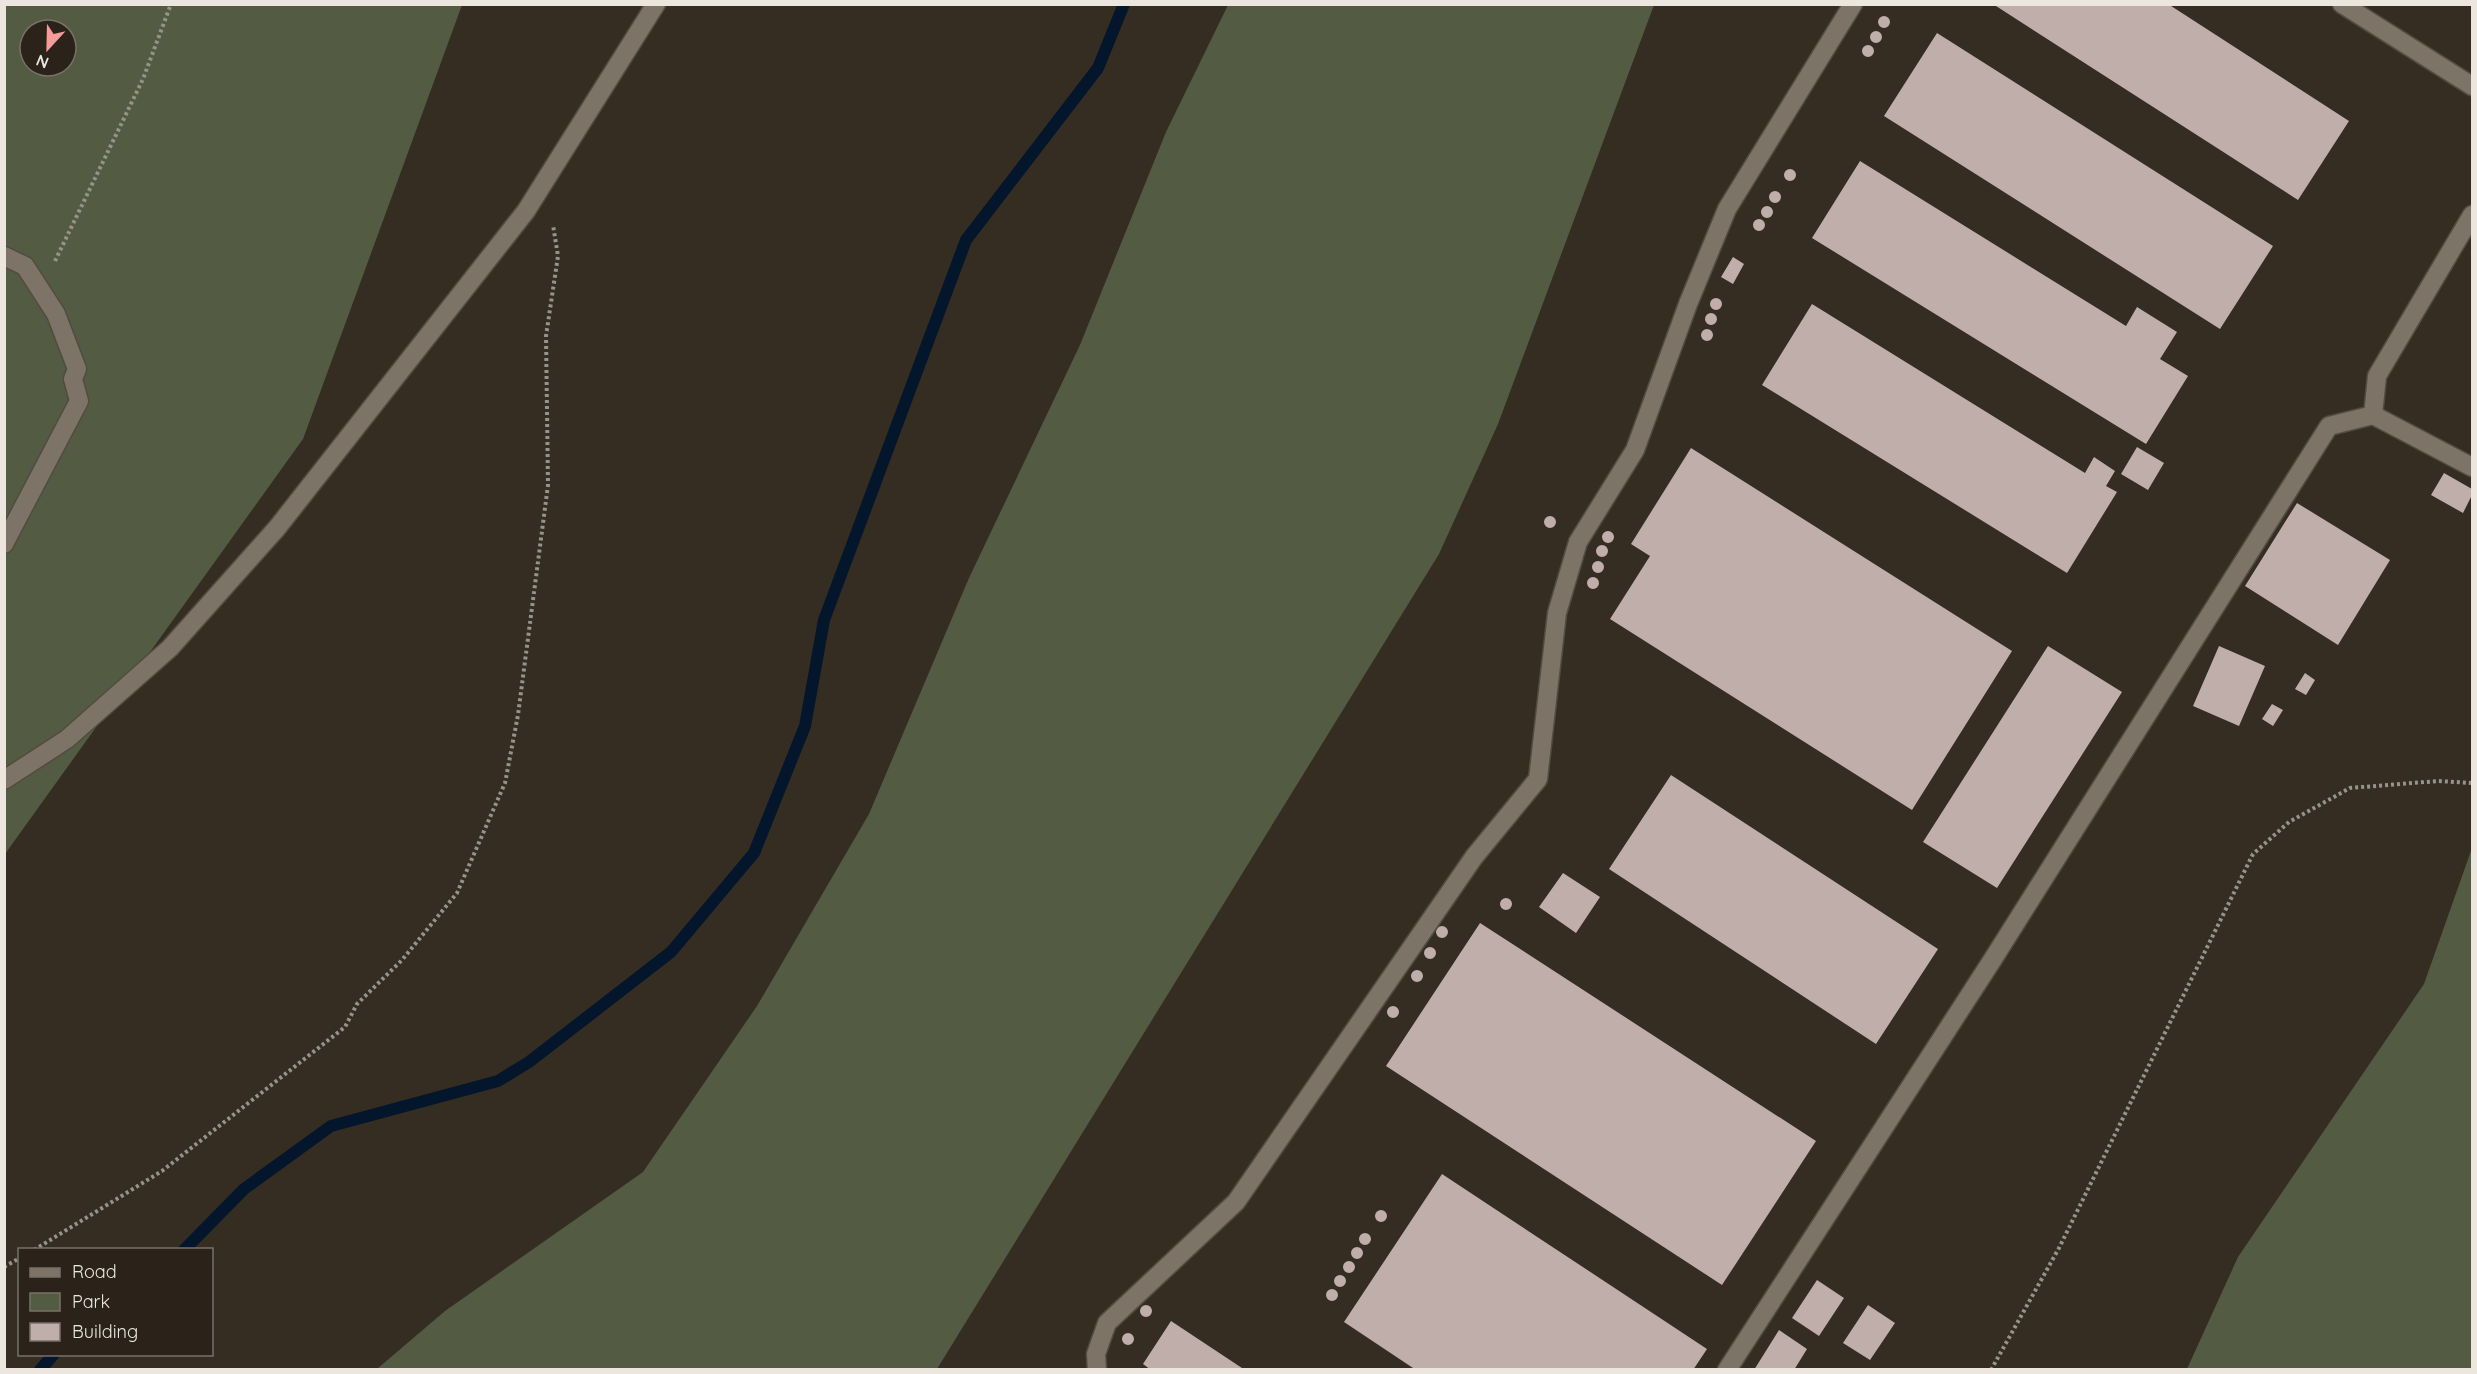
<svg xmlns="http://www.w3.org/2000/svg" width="2477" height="1374" font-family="Quicksand,sans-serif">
	<rect width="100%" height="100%" fill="#352d22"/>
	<!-- green -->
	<path fill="#535c42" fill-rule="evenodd" d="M5,5H462L303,439L5,854ZM30,30H66V66H30Z
		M1228,5H1654L1498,424L1439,554L937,1369H377L445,1311L643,1172L757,1006L869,814L969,578L1080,345L1166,132Z
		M2472,848V1369H2187L2238,1257L2424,984Z"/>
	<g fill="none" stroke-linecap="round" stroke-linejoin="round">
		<!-- stream -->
		<path stroke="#04162c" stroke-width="12" d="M184,1250L244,1189L331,1126L498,1081L529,1062L671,952L754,853L805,726L824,620L966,240L1098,68L1124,4
			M40,1370L54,1354"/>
	</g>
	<!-- building -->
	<path fill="#c0aeaa" d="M1997,4H2168L2349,121L2298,200L1996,6Z
		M1878 22a6 6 0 1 1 12 0a6 6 0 1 1-12 0Z
		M1870 37a6 6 0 1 1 12 0a6 6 0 1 1-12 0Z
		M1937,33L2273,246L2220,329L1884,116Z
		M1862 51a6 6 0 1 1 12 0a6 6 0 1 1-12 0Z
		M1860,161L2126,326L2137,307L2177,332L2160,359L2188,376L2146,444L1812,238Z
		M1784 175a6 6 0 1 1 12 0a6 6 0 1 1-12 0Z
		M1769 197a6 6 0 1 1 12 0a6 6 0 1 1-12 0Z
		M1761 212a6 6 0 1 1 12 0a6 6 0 1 1-12 0Z
		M1753 225a6 6 0 1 1 12 0a6 6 0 1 1-12 0Z
		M1733,257L1744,264L1733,284L1721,277Z
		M1710 304a6 6 0 1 1 12 0a6 6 0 1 1-12 0Z
		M1812,304L2085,473L2094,457L2115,471L2106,486L2117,492L2067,573L1762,385Z
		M1705 319a6 6 0 1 1 12 0a6 6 0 1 1-12 0Z
		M1701 335a6 6 0 1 1 12 0a6 6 0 1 1-12 0Z
		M2137,447L2164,463L2148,490L2121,474Z
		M1691,448L2012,651L1912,810L1610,619L1650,556L1631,544Z
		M2444,473L2472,489V495L2463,513L2431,495Z
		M2297,503L2390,560L2338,645L2245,586Z
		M1544 522a6 6 0 1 1 12 0a6 6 0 1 1-12 0Z
		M1602 537a6 6 0 1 1 12 0a6 6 0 1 1-12 0Z
		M1596 551a6 6 0 1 1 12 0a6 6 0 1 1-12 0Z
		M1592 567a6 6 0 1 1 12 0a6 6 0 1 1-12 0Z
		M1587 583a6 6 0 1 1 12 0a6 6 0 1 1-12 0Z
		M2048,646L2122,692L1997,888L1923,842Z
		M2219,646L2265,666L2239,726L2193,706Z
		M2305,673L2315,680L2306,695L2295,689Z
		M2272,704L2283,710L2273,726L2262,719Z
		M1671,775L1938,949L1876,1044L1609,869Z
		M1563,873L1600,897L1576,933L1539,907Z
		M1500 904a6 6 0 1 1 12 0a6 6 0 1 1-12 0Z
		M1480,923L1816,1141L1722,1285L1386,1066Z
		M1436 932a6 6 0 1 1 12 0a6 6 0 1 1-12 0Z
		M1424 953a6 6 0 1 1 12 0a6 6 0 1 1-12 0Z
		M1411 976a6 6 0 1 1 12 0a6 6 0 1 1-12 0Z
		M1387 1012a6 6 0 1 1 12 0a6 6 0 1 1-12 0Z
		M1442,1174L1707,1349L1693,1370H1416L1344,1322Z
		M1375 1216a6 6 0 1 1 12 0a6 6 0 1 1-12 0Z
		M1359 1239a6 6 0 1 1 12 0a6 6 0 1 1-12 0Z
		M1351 1253a6 6 0 1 1 12 0a6 6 0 1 1-12 0Z
		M1343 1267a6 6 0 1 1 12 0a6 6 0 1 1-12 0Z
		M1334 1281a6 6 0 1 1 12 0a6 6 0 1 1-12 0Z
		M1817,1280L1844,1298L1819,1336L1792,1318Z
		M1326 1295a6 6 0 1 1 12 0a6 6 0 1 1-12 0Z
		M1140 1311a6 6 0 1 1 12 0a6 6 0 1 1-12 0Z
		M1868,1305L1895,1323L1870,1360L1843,1343Z
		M1171,1321L1245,1370H1151L1143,1364Z
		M1779,1330L1807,1349L1794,1370H1754Z
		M1122 1339a6 6 0 1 1 12 0a6 6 0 1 1-12 0Z"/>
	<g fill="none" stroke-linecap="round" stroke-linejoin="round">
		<!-- service casing -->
		<g stroke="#534b42" stroke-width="21">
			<path id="service" d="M2342,4L2472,86
				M2373,415L2377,376L2472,215
				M1097,1370L1096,1354L1107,1323L1236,1202L1474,857L1538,779L1557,613L1578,542L1635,450L1688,304L1727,209L1853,4
				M1727,1370L1993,959L2329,426L2373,415L2472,467"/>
		</g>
		<!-- minor casing -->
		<g stroke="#534b42" stroke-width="21">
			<path id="minor" d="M4,256L25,266L56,314L77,369L73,379L79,401L4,544
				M4,780L67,739L170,648L277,528L526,211L656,4"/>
		</g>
		<!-- path -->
		<path stroke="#99928a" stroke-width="4" stroke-dasharray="3 3" stroke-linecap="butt" d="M55,261L143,79L171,4
			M34,1250L162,1171L345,1027L357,1004L402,960L457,893L505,783L518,715L548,485L546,336L558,256L553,225
			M4,1267L20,1258
			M1991,1370L2059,1248L2253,854L2289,822L2350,788L2438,781L2472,783"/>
		<!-- service -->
		<use href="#service" stroke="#7d7367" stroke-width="18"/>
		<!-- minor -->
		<use href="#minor" stroke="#7d7367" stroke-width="18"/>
	</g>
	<!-- border -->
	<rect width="2477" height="1374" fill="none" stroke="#ece6df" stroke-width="12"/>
	<!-- legend -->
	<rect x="18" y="1248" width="195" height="108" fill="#2b2319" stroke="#787168" stroke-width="1.5"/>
	<rect x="30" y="1268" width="30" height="9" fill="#7d7367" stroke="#787168" stroke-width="1.5"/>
	<text x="72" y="1278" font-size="18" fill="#ece6df">Road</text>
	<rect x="30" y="1293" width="30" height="18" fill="#535c42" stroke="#787168" stroke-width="1.5"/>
	<text x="72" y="1308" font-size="18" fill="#ece6df">Park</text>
	<rect x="30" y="1323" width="30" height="18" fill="#c0aeaa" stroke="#787168" stroke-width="1.5"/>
	<text x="72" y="1338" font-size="18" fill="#ece6df">Building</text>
	<!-- north arrow -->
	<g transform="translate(48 48) rotate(202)"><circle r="28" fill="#2b2319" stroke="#787168" stroke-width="1.5"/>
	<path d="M0-4.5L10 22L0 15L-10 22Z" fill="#f59b99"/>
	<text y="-9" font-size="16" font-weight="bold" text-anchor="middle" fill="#ece6df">N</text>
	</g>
</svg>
